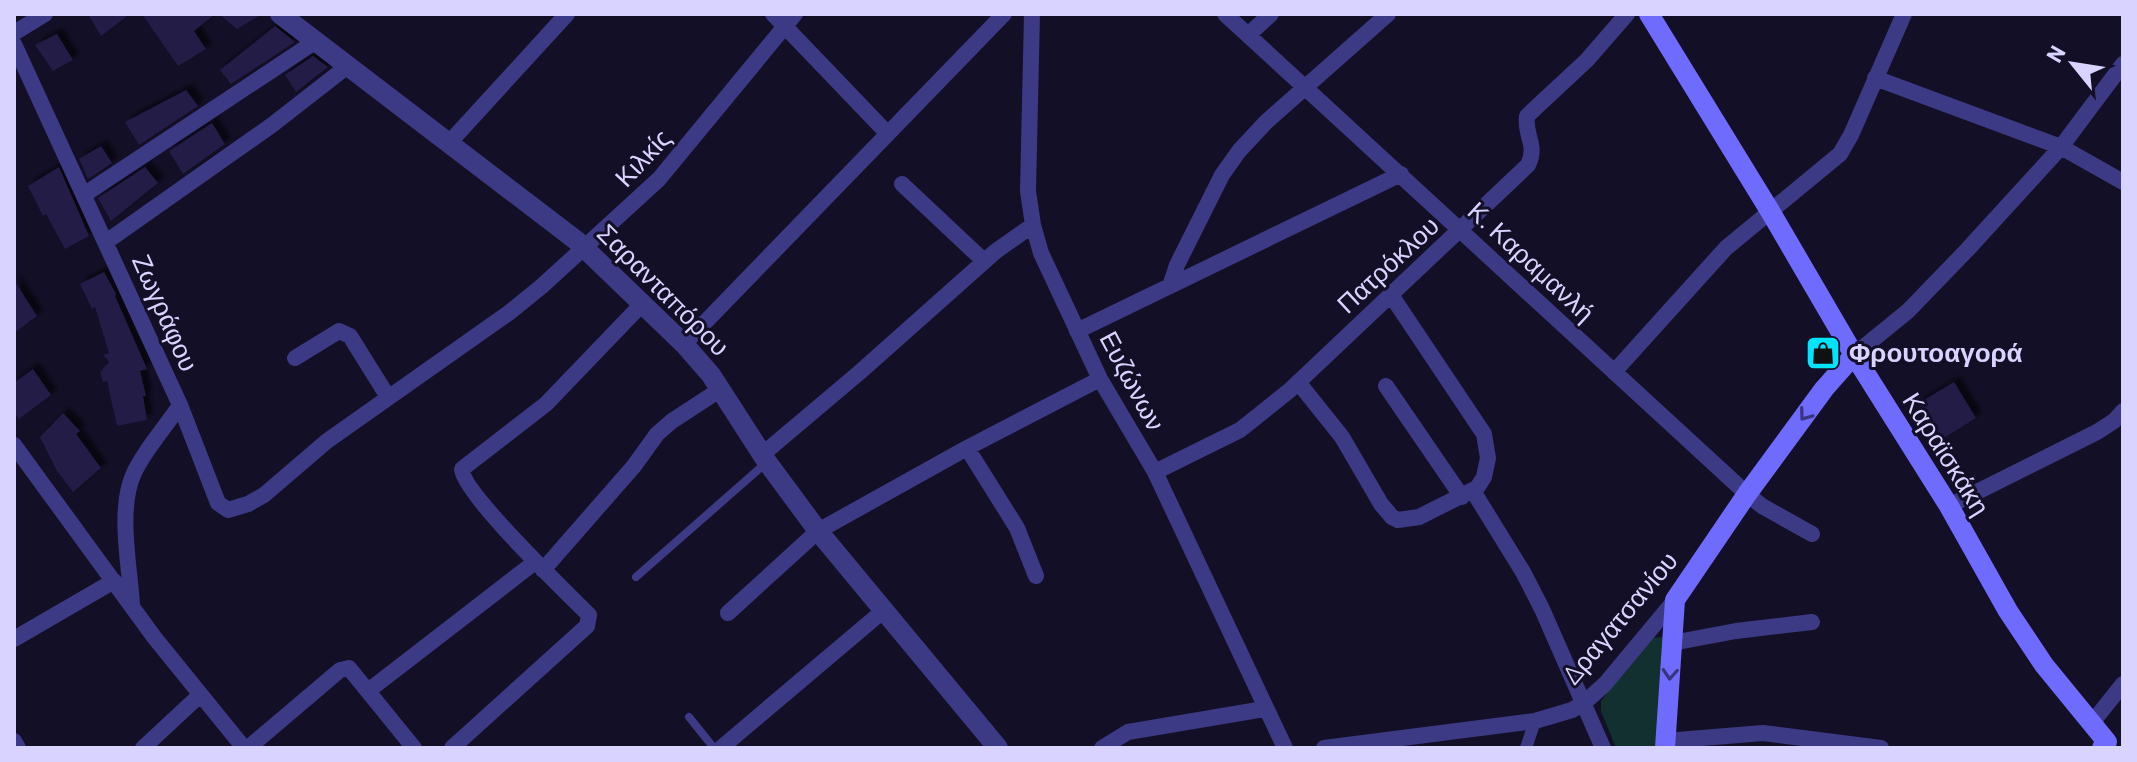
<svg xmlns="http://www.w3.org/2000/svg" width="2137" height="762" font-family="Barlow,sans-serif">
	<defs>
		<filter id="shadow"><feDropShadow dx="6" dy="-6" stdDeviation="2" flood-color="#0009"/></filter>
	</defs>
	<rect width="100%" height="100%" fill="#130f26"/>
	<!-- green -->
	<path fill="#12302f" d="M1662,637L1664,640L1658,748H1616L1601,711V701L1647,641L1651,638Z"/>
	<!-- building -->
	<path fill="#241b47" filter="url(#shadow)" d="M88,14H130L101,36Z
		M142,14H215L194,31L206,49L178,66Z
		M219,14H262L237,29Z
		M275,26L295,42L231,84L220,70Z
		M57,34L73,60L53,71L35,45Z
		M313,56L328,67L296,92L285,75Z
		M186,90L198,106L139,145L125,122Z
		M212,123L225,144L183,174L169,151Z
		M101,146L112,163L88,179L79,159Z
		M59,167L89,236L65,249L46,214L43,216L28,186Z
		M145,167L158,183L111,221L98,198Z
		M104,272L116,294L115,296L147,369L140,371L146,396H143L147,420L117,426L107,381L103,382L100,372L109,362L103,355L109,353L95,307L92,309L80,284Z
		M14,280L37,316L14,333Z
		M33,369L51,395L19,419L14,412V383Z
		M1954,382L1976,418L1939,441L1917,404Z
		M63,413L80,431L76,434L101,468L73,492L57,471L40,437Z"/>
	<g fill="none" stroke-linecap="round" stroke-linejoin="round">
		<!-- service -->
		<path stroke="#3d3a85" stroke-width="8" d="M636,577L767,462
			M689,717L714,748"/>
		<!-- pedestrian -->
		<path stroke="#3d3a85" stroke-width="12" d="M1526,748L1535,721"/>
		<!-- minor -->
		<path stroke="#3d3a85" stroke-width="16" d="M773,14L888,134
			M1032,14L1028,191L1033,225L1041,253L1100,379L1155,472L1285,748
			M1225,14L1747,494L1762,506L1812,534
			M14,33L45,14
			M1248,35L1271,14
			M14,44L180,405C165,428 145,449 134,473C117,509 130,567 132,605
			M1875,78L2061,147L2123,182
			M449,143L567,14
			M902,184L984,261
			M85,194L316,41
			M106,242L272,125L349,65
			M1170,286L1177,265L1222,175L1239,151L1266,122L1388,14
			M1077,331L1401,174
			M684,344L1004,14
			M1854,355L1908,311L1967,250L2061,147L2123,64
			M295,358L339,331L350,336L388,397
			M1614,372L1726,248L1840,154L1851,135L1904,14
			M1298,382L1342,437L1381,504L1392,517L1398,520L1419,517L1477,488L1484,477L1488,458L1484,434L1391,295
			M1386,386L1462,497
			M180,405L218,503L228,510L248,504L264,495L327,441L510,312L542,286L659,179L795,14
			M14,445L154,637L244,748
			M967,448L1017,528L1036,576
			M763,454L860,372L996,251L1033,225
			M1155,472L1240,430L1290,390L1528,165C1538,145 1524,136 1527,116L1587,60L1627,14
			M1473,491L1523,572L1542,609L1603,748
			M1949,506L2097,432L2114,421L2123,411
			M543,570L634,466L657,434L672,421L721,389
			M728,613L818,531L967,448L1100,379
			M14,639L114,581
			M1672,643L1736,631L1812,622
			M368,691L535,562
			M2091,724L2123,684
			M14,741L18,748
			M1665,741L1763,733L1881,748
			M143,748L200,695
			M248,748L340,670L349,668L414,748
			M452,748L587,626L589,615C568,594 461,491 462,469L546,404L643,303
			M721,748L883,611
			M1102,748L1128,732L1264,709
			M1324,748L1535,721L1572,710L1584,703L1605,684L1675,600"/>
		<!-- tertiary -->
		<path stroke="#3d3a85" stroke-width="20" d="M280,14L577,241L684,344L711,375L767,462L818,531L998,748"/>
		<!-- secondary -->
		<path stroke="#6f6bff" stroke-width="20" d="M1649,14L1770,211L1854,355L1949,506L2008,611L2044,665L2107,742L2102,748
			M1665,748L1675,600L1747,494L1824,389L1854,355"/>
	</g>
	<!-- one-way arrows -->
	<defs><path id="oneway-chevron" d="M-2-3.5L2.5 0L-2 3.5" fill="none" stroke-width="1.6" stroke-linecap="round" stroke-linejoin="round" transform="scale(2)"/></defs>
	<g stroke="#38347d">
		<use href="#oneway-chevron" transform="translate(1805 415) rotate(126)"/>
		<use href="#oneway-chevron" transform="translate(1670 674) rotate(94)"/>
	</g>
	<!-- icons -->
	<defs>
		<g id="shop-square" transform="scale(1.8)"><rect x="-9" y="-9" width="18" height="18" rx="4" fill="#00e5ff" stroke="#130f26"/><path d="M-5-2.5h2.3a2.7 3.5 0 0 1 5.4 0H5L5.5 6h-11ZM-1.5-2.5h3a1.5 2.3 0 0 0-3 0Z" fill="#111"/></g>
	</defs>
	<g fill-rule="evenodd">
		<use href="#shop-square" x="1823" y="353"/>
	</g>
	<g text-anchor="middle" stroke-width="6" stroke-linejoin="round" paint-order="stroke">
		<!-- street labels -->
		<g font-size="26" fill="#d9d4ff" stroke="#130f26">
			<text transform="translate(643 158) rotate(-47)" y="9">Κιλκίς</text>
			<text transform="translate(1531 262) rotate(43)" y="9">Κ. Καραμανλή</text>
			<text transform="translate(1388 265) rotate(-43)" y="9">Πατρόκλου</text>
			<text transform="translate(663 290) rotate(45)" y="9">Σαρανταπόρου</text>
			<text transform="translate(165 313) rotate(66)" y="9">Ζωγράφου</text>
			<text transform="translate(1132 381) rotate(62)" y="9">Ευζώνων</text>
			<text transform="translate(1946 454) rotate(58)" y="9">Καραϊσκάκη</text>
			<text transform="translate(1620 618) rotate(-50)" y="9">Δραγατσανίου</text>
		</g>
		<!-- poi labels -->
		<g font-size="26" font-weight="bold" fill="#d9d4ff" stroke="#130f26" text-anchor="start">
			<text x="1849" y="362">Φρουτοαγορά</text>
		</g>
	</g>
	<!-- border -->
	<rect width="2137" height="762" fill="none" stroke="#d9d4ff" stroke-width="32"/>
	<!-- north arrow -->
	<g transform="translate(2073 64) rotate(300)" stroke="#130f26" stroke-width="6" paint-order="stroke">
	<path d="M0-6L14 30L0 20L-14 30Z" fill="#d9d4ff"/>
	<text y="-12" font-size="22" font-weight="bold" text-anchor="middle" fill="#d9d4ff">N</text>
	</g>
</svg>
